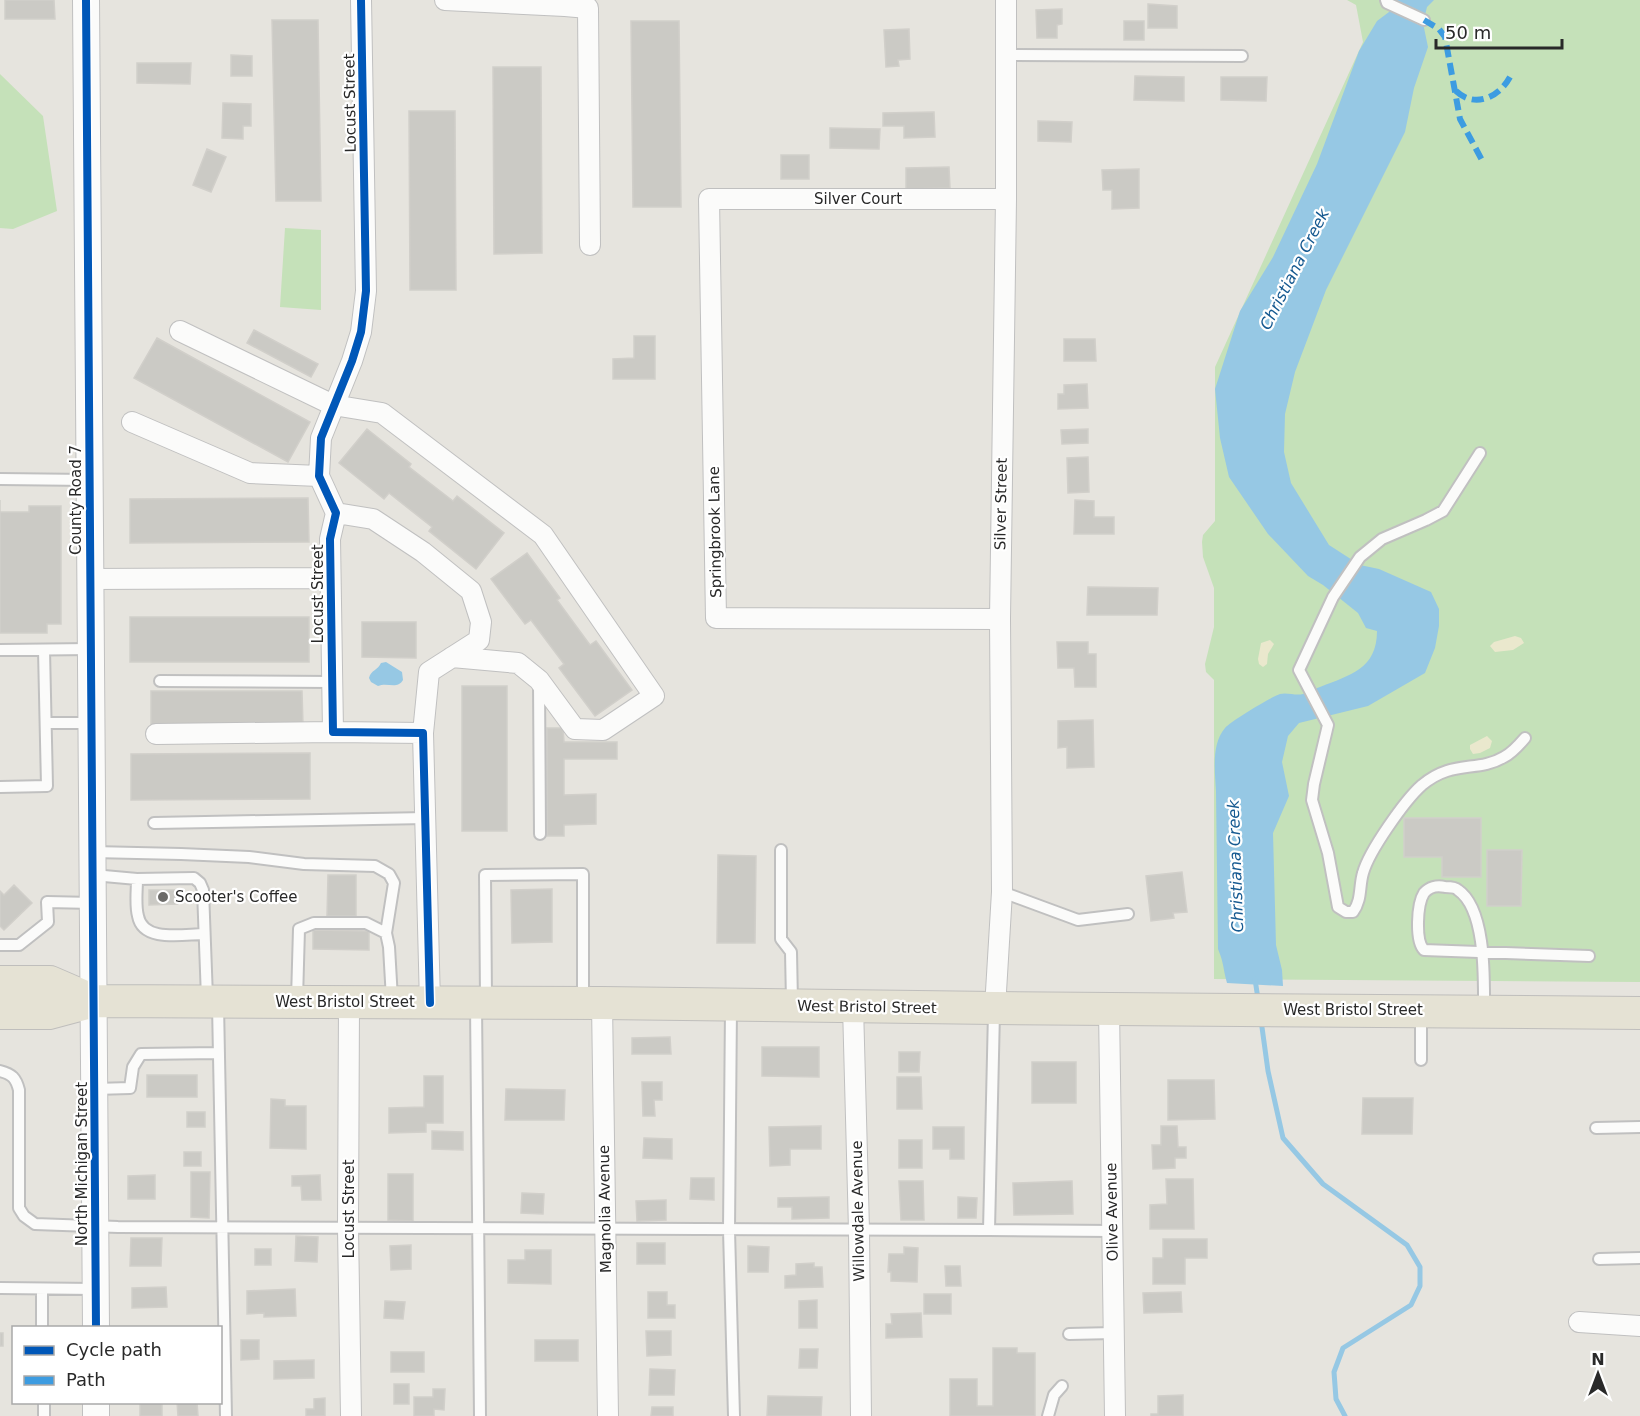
<svg xmlns="http://www.w3.org/2000/svg" width="1640" height="1416" font-family="'DejaVu Sans',sans-serif">
	<rect width="100%" height="100%" fill="#e6e4de"/>
	<!-- green -->
	<path fill="#c5e1b9" d="M1347,0H1640V982L1214,979V680L1206,672L1205,664L1214,627V588L1203,557L1202,542L1203,535L1215,521V367L1363,42L1356,5Z
		M0,74L43,116L57,211L13,229L0,228Z
		M285,228L321,230V310L280,307Z"/>
	<!-- sand -->
	<path fill="#eae8cd" d="M1515,636L1521,638L1524,643L1513,650L1495,652L1490,646L1494,642Z
		M1270,640L1274,644L1268,654L1267,664L1263,667L1259,664L1258,659L1261,643Z
		M1487,736L1492,741L1490,748L1480,753L1473,754L1470,749V745Z"/>
	<!-- water -->
	<path fill="#96c8e4" d="M1394,0H1434L1427,7L1423,23L1428,47L1414,88L1405,132L1326,290L1295,372L1285,414L1284,452L1291,483L1329,545L1360,565L1379,569L1431,592L1439,609V626L1435,648L1425,673L1368,706L1299,723L1288,736L1282,762L1289,796L1273,833L1276,945L1282,970L1283,986L1227,983C1223,969 1224,963 1218,949L1216,791C1215,772 1211,744 1225,728C1231,721 1271,697 1280,694C1287,692 1296,696 1303,694C1309,693 1314,689 1320,687C1350,675 1377,669 1377,631L1366,628L1358,613L1323,585L1308,576L1268,534L1229,477L1220,438L1215,389L1240,311L1273,257L1317,164L1359,51L1377,21L1389,12Z
		M386,662L402,672L403,680C397,690 388,682 378,686L371,682L369,678C371,670 378,670 381,663Z"/>
	<g fill="none" stroke-linecap="round" stroke-linejoin="round">
		<!-- stream -->
		<path stroke="#96c8e4" stroke-width="5" d="M1255,979L1258,999
			M1261,1020L1268,1071L1283,1138L1323,1184L1407,1245L1420,1267V1286L1411,1305L1343,1348L1334,1372L1336,1399L1345,1416"/>
	</g>
	<!-- building -->
	<path fill="#cbcac5" stroke="#d1cfca" stroke-width="1.5" d="M5,0H54L55,19H5Z
		M1148,4L1177,6V28H1148Z
		M1062,9V24L1057,25V38H1037L1036,10Z
		M272,20H318L321,201H276Z
		M631,21H679L681,207H633Z
		M1124,21H1144V40H1124Z
		M909,29L910,59L898,60L899,66L886,67L884,30Z
		M231,55L252,56V76H231Z
		M137,63H191L190,84L137,83Z
		M493,67H541L542,253L494,254Z
		M1135,76L1184,77V101L1134,100Z
		M1221,77H1267L1266,101L1221,100Z
		M223,103L251,104V126H243V139L222,138Z
		M409,111H455L456,290H410Z
		M934,112L935,137L904,138V126H883V113Z
		M1038,121L1072,122L1071,142L1038,141Z
		M830,128L880,129L879,149L830,148Z
		M207,149L226,157L211,192L193,185Z
		M781,155H809V179H781Z
		M949,167L950,188L906,189V168Z
		M1139,169V208L1112,209V190H1103L1102,170Z
		M254,330L318,364L311,377L247,343Z
		M634,336H655V379H613V359L634,358Z
		M157,338L310,422L288,462L134,378Z
		M1064,339H1095L1096,361H1064Z
		M1087,384L1088,408L1058,409V394H1064V385Z
		M367,429L411,464L409,467L453,501L457,496L504,533L476,569L429,531L432,527L389,493L384,499L339,463Z
		M1088,429V443L1062,444L1061,430Z
		M1088,457L1089,492L1068,493L1067,458Z
		M308,498L309,542L130,543V499Z
		M0,500V512H29V506H61V624H47V633H0Z
		M1075,500L1094,501V517H1114V534H1074Z
		M527,553L560,598L557,600L590,645L596,641L632,690L595,716L559,668L564,664L531,620L525,624L491,579Z
		M1088,587L1158,588L1157,615H1087Z
		M130,617H309V662H130Z
		M362,622H416V658L362,657Z
		M1057,642H1088V654H1096V687H1075L1074,668H1058Z
		M462,686H507V831H462Z
		M151,691H302L303,725L151,726Z
		M1093,720L1094,767L1067,768V747L1058,748V721Z
		M547,728H563L564,742H617V759H564V795L596,794V824L564,825V836H547Z
		M310,753V799L131,800V754Z
		M1404,818H1481V877H1442V857H1404Z
		M1487,850H1522L1521,906H1487Z
		M718,855L756,856L755,943H717Z
		M1182,872L1187,912L1173,913L1174,918L1151,921L1146,876Z
		M328,875H356V916H327Z
		M14,885L32,903L4,930L0,926V891L4,895Z
		M552,889V942L512,943L511,890Z
		M149,890H178V904L149,905Z
		M313,930L369,931V950L313,949Z
		M670,1037L671,1054H632V1038Z
		M762,1047H819V1077L762,1076Z
		M899,1052H920L919,1072H899Z
		M1032,1062H1076V1103H1032Z
		M147,1075H197V1097H147Z
		M424,1076H443V1123H426V1132L389,1133V1108L424,1107Z
		M897,1077H921L922,1109H897Z
		M1168,1080H1214L1215,1119L1168,1120Z
		M642,1082H662V1100H654L655,1116H643Z
		M506,1089L565,1090L564,1120H505Z
		M1363,1098H1413L1412,1134H1362Z
		M271,1099L285,1100V1106H306V1149L270,1148Z
		M187,1112H205V1127H187Z
		M821,1126V1149H790V1165L770,1166L769,1127Z
		M1161,1126H1177L1178,1147H1186V1158H1175V1168L1153,1169L1152,1145H1161Z
		M933,1127H964V1159H950V1149H933Z
		M432,1131L463,1132V1150L432,1149Z
		M644,1138L672,1139V1159L643,1158Z
		M899,1140H922V1168H899Z
		M184,1152H201V1166H184Z
		M191,1172H210L209,1218L191,1217Z
		M388,1174H413V1221L388,1220Z
		M155,1175V1199H128V1176Z
		M320,1175L321,1200H302L301,1186H292V1176Z
		M691,1178H714V1200L690,1199Z
		M1166,1179H1193L1194,1229H1150V1205L1167,1204Z
		M899,1181H923L924,1220H901Z
		M1072,1181L1073,1214L1014,1215L1013,1183Z
		M522,1193L544,1194L543,1214L521,1213Z
		M829,1197V1218L792,1219V1207H778V1198Z
		M958,1197L977,1198L976,1218H958Z
		M666,1200V1220L637,1221L636,1201Z
		M296,1236L318,1237L317,1262L295,1261Z
		M131,1238H162L161,1266H130Z
		M1163,1239H1207V1258H1185V1284H1153V1258H1163Z
		M637,1243H665V1264H637Z
		M411,1245V1269L391,1270L390,1246Z
		M748,1246L769,1247L768,1272H748Z
		M904,1247L918,1248L917,1282L891,1281V1272H888L889,1254H904Z
		M255,1249H271V1265H255Z
		M525,1250H551V1284L508,1283V1260H525Z
		M814,1263V1267H822L823,1287L785,1288V1276L796,1275V1264Z
		M945,1266H960L961,1286H946Z
		M166,1287L167,1307L132,1308V1288Z
		M295,1289L296,1316L264,1317V1313L247,1314V1291Z
		M648,1292H667V1305H675V1318H648Z
		M1181,1292L1182,1312L1144,1313L1143,1293Z
		M924,1294H951V1314H924Z
		M817,1300V1328H799V1301Z
		M385,1301L405,1302L403,1319L384,1318Z
		M921,1313L922,1337L886,1338V1324H892L891,1314Z
		M646,1331H671V1355L647,1356Z
		M0,1333H3V1346H0Z
		M241,1340H259V1359L241,1360Z
		M535,1340H578V1361H535Z
		M993,1348H1017V1353H1035V1416H950V1379H977V1406H993Z
		M800,1349H818L817,1368H799Z
		M391,1352H424V1372H391Z
		M314,1360V1378L274,1379V1361Z
		M650,1369L675,1370L674,1395H649Z
		M394,1384H409V1404H394Z
		M433,1389H445L444,1410L434,1409V1416H414V1397H433Z
		M1183,1395V1416H1151V1414H1158V1396Z
		M768,1396L822,1397L821,1416H767Z
		M325,1398V1416H306V1409H314V1399Z
		M140,1402H162V1416H140Z
		M177,1402H197L198,1416H178Z
		M652,1407H673V1416H651Z"/>
	<g fill="none" stroke-linecap="round" stroke-linejoin="round">
		<!-- service casing -->
		<g stroke="#c0c0c0" stroke-width="14">
			<path id="service" d="M1386,0L1387,3L1424,20
				M1006,55L1242,56
				M1480,453L1443,511L1426,520L1382,539L1360,557L1333,597L1299,670L1328,725L1314,784L1312,800L1328,853L1338,907L1346,912H1353C1362,900 1359,886 1363,873C1369,851 1405,800 1422,785C1453,759 1477,773 1504,757C1512,753 1519,745 1525,738
				M0,479L89,480
				M0,650L91,649
				M160,681L332,682
				M539,683L540,834
				M46,723H90
				M0,787L47,786L44,650
				M154,823L426,818
				M781,850V939L791,952L792,1002
				M93,852L181,854L249,857L304,864L375,866L389,874L394,883L386,933
				M93,875L137,879L194,878L200,883L203,890L207,998
				M137,879C137,891 135,905 138,916C143,943 184,934 204,934
				M1002,892L1078,920L1128,914
				M0,945H19L48,922L47,902L93,903
				M297,999L299,929L314,923H366L386,933L389,947L392,999
				M486,1000L485,875L583,874V1002
				M218,1005L226,1416
				M476,1005L480,1416
				M731,1008L729,1230L734,1416
				M1484,1008C1484,978 1486,909 1458,890C1455,887 1449,887 1445,887C1437,885 1429,887 1424,893C1417,904 1415,941 1424,950L1589,956
				M994,1012L989,1230L1112,1231
				M1421,1060V1014
				M0,1071C12,1074 16,1078 19,1090V1208L24,1216L35,1224L118,1227L989,1230
				M95,1089L130,1088L133,1067L141,1054L219,1053
				M1596,1128L1640,1127
				M1599,1259L1640,1258
				M0,1288L96,1289
				M42,1289V1328
				M1069,1334L1114,1333
				M44,1402V1416
				M1048,1416L1054,1395L1062,1386"/>
		</g>
		<!-- minor casing -->
		<g stroke="#c0c0c0" stroke-width="22">
			<path id="minor" d="M361,0L366,291L361,332L352,361L321,438L319,476L336,513L330,539L333,732L423,733L430,1003
				M445,0L565,6
				M565,0V6L588,8L590,245
				M180,331L333,405L382,413L543,535L654,696L603,730L575,729L539,680L518,663L452,657
				M132,422L250,473L319,476
				M336,513L373,519L423,552L471,591L481,622L479,640L429,672L423,733
				M90,579L330,578
				M1000,619L716,618L709,199H1006
				M156,734L333,732
				M349,1003L348,1228L351,1416
				M602,1003L608,1416
				M853,1006L859,1230L861,1416
				M995,1008L1002,892L1000,619L1006,199V0
				M1109,1009L1115,1416
				M1579,1322L1640,1326"/>
		</g>
		<!-- tertiary casing -->
		<g stroke="#c0c0c0" stroke-width="28">
			<path id="tertiary" d="M86,0L96,1328
				M96,1402V1416"/>
		</g>
		<!-- primary casing -->
		<g stroke="#bfbebc" stroke-width="34">
			<path id="primary" d="M0,982H50L94,1001
				M0,1013H49L94,1001L602,1003L995,1008L1640,1013"/>
		</g>
		<!-- service -->
		<use href="#service" stroke="#fbfbfa" stroke-width="10"/>
		<!-- minor -->
		<use href="#minor" stroke="#fbfbfa" stroke-width="20"/>
		<!-- tertiary -->
		<use href="#tertiary" stroke="#fbfbfa" stroke-width="26"/>
		<!-- primary -->
		<use href="#primary" stroke="#e5e2d4" stroke-width="32"/>
		<!-- quiet -->
		<path stroke="#3d9ce1" stroke-width="6" stroke-dasharray="12 6" stroke-linecap="butt" d="M1424,20L1439,29L1445,37L1460,119L1483,162
			M1456,91C1475,109 1499,97 1510,77"/>
		<!-- cycleway casing -->
		<g stroke="#fff" stroke-width="11">
			<path id="cycleway" d="M86,0L96,1328
				M361,0L366,291L361,332L352,361L321,438L319,476L336,513L330,539L333,732L423,733L430,1003"/>
		</g>
		<!-- cycleway -->
		<use href="#cycleway" stroke="#0057b8" stroke-width="8"/>
	</g>
	<!-- markers -->
	<circle fill="#6b6a68" stroke="#fff" stroke-width="2" cx="163" cy="897" r="6"/>
	<g text-anchor="middle" stroke-width="4.5" stroke-linejoin="round" paint-order="stroke">
		<!-- street labels -->
		<g font-size="15" fill="#292929" stroke="#fff">
			<text transform="translate(350 103) rotate(-91)" y="5">Locust Street</text>
			<text x="858" y="204">Silver Court</text>
			<text transform="translate(76 500) rotate(-90)" y="5">County Road 7</text>
			<text transform="translate(1001 504) rotate(-89)" y="5">Silver Street</text>
			<text transform="translate(715 532) rotate(-91)" y="5">Springbrook Lane</text>
			<text transform="translate(318 594) rotate(-90)" y="5">Locust Street</text>
			<text x="345" y="1007">West Bristol Street</text>
			<text transform="translate(867 1007) rotate(1)" y="5">West Bristol Street</text>
			<text x="1353" y="1015">West Bristol Street</text>
			<text transform="translate(82 1164) rotate(-90)" y="5">North Michigan Street</text>
			<text transform="translate(349 1209) rotate(-90)" y="5">Locust Street</text>
			<text transform="translate(605 1209) rotate(-91)" y="5">Magnolia Avenue</text>
			<text transform="translate(858 1211) rotate(-91)" y="5">Willowdale Avenue</text>
			<text transform="translate(1112 1212) rotate(-91)" y="5">Olive Avenue</text>
		</g>
		<!-- poi labels -->
		<g font-size="15" fill="#292929" stroke="#fff" text-anchor="start">
			<text x="175" y="902">Scooter's Coffee</text>
		</g>
		<!-- water labels -->
		<g font-size="16" font-style="italic" fill="#155990" stroke="#fff">
			<text transform="translate(1294 269) rotate(-63)" y="6">Christiana Creek</text>
			<text transform="translate(1235 866) rotate(-92)" y="6">Christiana Creek</text>
		</g>
	</g>
	<!-- legend -->
	<rect x="12" y="1326" width="210" height="78" fill="#ffffff" stroke="#a9a9a9" stroke-width="1.5"/>
	<rect x="24" y="1346" width="30" height="9" fill="#0057b8" stroke="#a9a9a9" stroke-width="1.5"/>
	<text x="66" y="1356" font-size="18" fill="#292929">Cycle path</text>
	<rect x="24" y="1376" width="30" height="9" fill="#3d9ce1" stroke="#a9a9a9" stroke-width="1.5"/>
	<text x="66" y="1386" font-size="18" fill="#292929">Path</text>
	<!-- north arrow -->
	<g transform="translate(1598 1374)" stroke="#ffffff" stroke-width="4.5" paint-order="stroke">
	<path d="M0-4.5L10 22L0 15L-10 22Z" fill="#292929"/>
	<text y="-9" font-size="16" font-weight="bold" text-anchor="middle" fill="#292929">N</text>
	</g>
	<!-- scale -->
	<path d="M1436 39v9h126v-9" fill="none" stroke="#292929" stroke-width="3"/>
	<text x="1445" y="39" font-size="18" fill="#292929" stroke="#ffffff" stroke-width="4.5" paint-order="stroke">50 m</text>
</svg>
